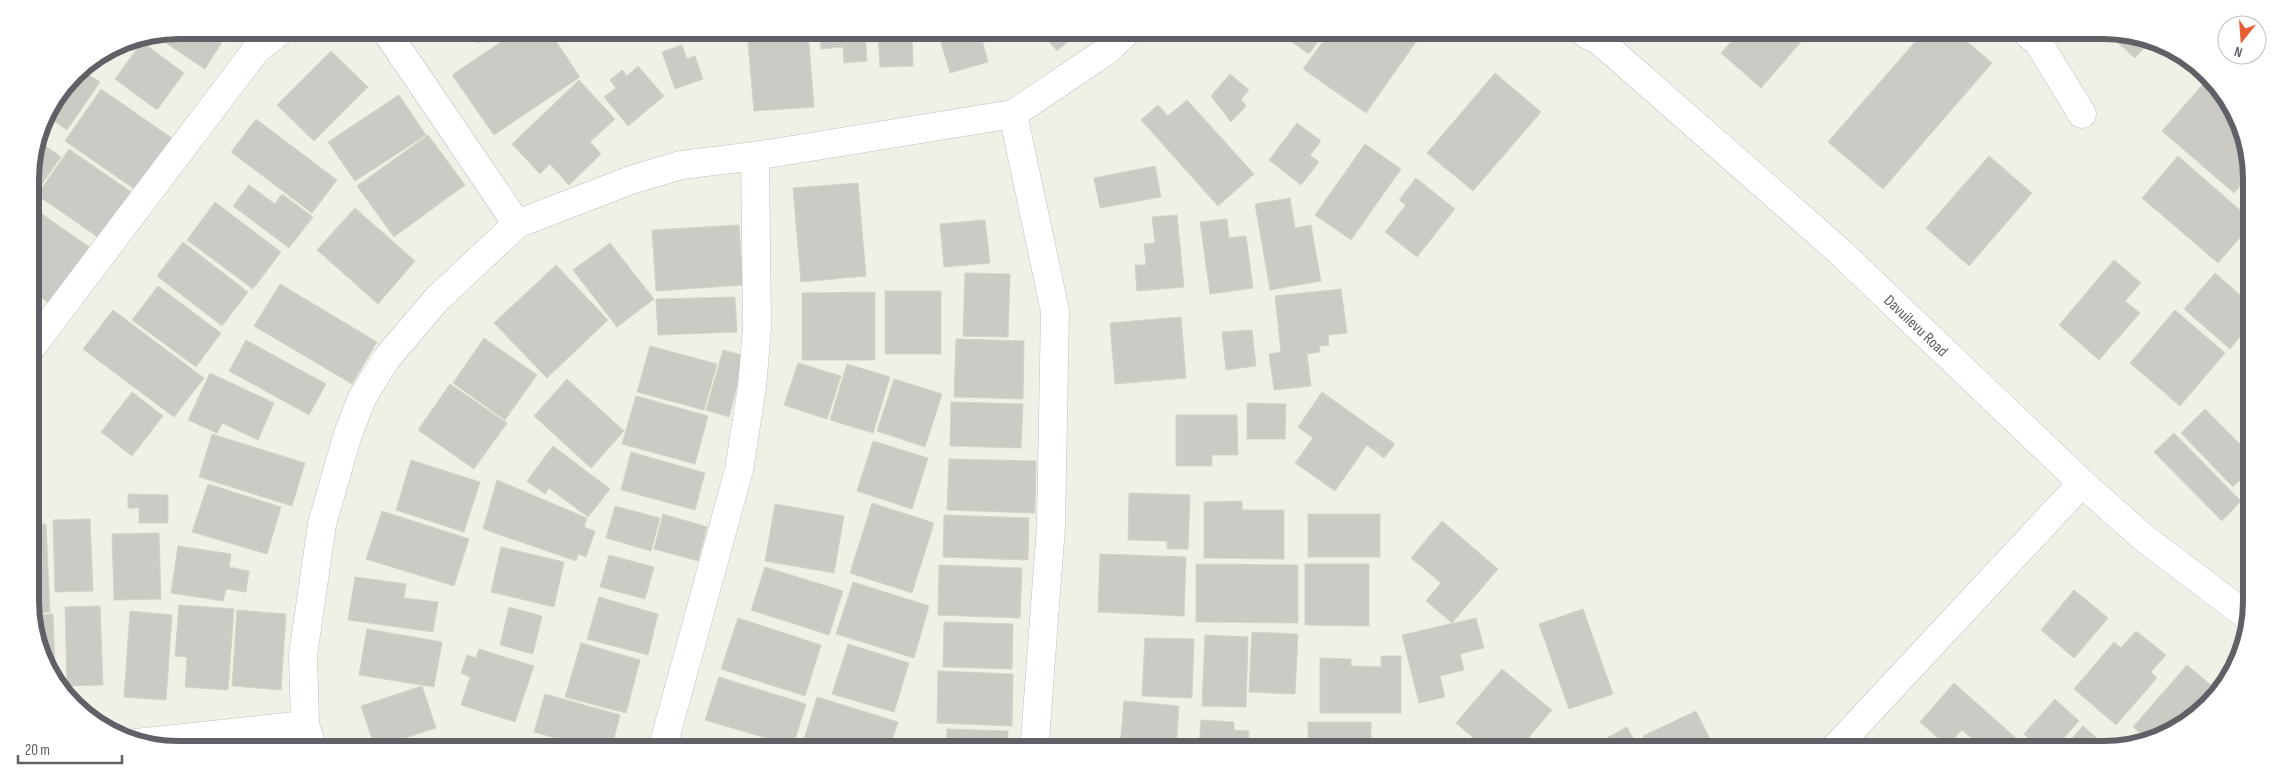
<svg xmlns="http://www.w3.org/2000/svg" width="2282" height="780" font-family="'Sofia Sans Condensed',sans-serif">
	<rect width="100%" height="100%" fill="#f1f0e7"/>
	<!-- building -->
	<path fill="#cccac4" stroke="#d5d3c5" d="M179,30H213L210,34L222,42L205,69L154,35Z
		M470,31H508L493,42L488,36L479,43Z
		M517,31H549L580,77L494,135L452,75Z
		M747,31L808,32L814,107L754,111Z
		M820,32H865L867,61L844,63L843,47L821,49Z
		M878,32H912L913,66L880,67Z
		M938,32H980L988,62L950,73Z
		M1041,32H1079L1057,51Z
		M1279,33H1324L1309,54Z
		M1329,33H1410L1418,39L1366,113L1303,69Z
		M1738,34H1808L1761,88L1721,53Z
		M1921,35H1959L1992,63L1883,189L1828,142Z
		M2109,35H2142L2152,39L2135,58Z
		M142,42L184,73L157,110L115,79Z
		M682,45L687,59L695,56L703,79L675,89L662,52Z
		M331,51L368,87L314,141L277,105Z
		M638,66L664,96L628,126L604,97L616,88L610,80L622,70L627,76Z
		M80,69L100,82L67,130L46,115L74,74Z
		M1495,73L1541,112L1473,191L1427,153Z
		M1230,74L1249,90L1241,99L1246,106L1231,122L1211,96Z
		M2210,76L2215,81L2249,150V176L2234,193L2162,131Z
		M579,80L615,119L590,142L601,154L569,185L550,164L540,174L512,144Z
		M101,89L176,141L140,193L65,141Z
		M399,95L426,135L355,181L328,142Z
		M1187,100L1254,174L1218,206L1141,120L1158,105L1168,116Z
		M256,119L337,180L312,213L231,152Z
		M1297,123L1321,141L1310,155L1319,162L1301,185L1269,160Z
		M428,135L465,185L394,237L357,186Z
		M37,140L61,157L37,191L30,187V170Z
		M1365,144L1401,169L1351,240L1315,215Z
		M69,149L134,194L102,240L37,195Z
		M1989,156L2032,193L1969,266L1926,228Z
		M2178,156L2249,218V227L2218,263L2142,198Z
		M1155,166L1161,197L1100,208L1094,178Z
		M1416,178L1455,209L1417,257L1385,232L1406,205L1399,200Z
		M858,183L866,276L801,282L793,188Z
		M249,185L275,204L282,194L313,217L289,248L233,206Z
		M1290,198L1295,228L1311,225L1321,281L1270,290L1255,204Z
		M215,202L281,252L253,289L187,240Z
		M32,207L92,249L53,306L31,290Z
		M355,208L415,261L378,304L317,250Z
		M1177,215L1184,287L1137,291L1135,265H1146L1144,244L1155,243L1152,217Z
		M1227,219L1229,238L1246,236L1253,288L1210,294L1200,222Z
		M985,220L990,263L944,267L940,224Z
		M739,225L743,285L656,291L652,230Z
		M183,242L248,292L222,326L157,276Z
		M610,243L654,299L617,327L573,270Z
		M2114,260L2141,283L2125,301L2140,313L2099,360L2059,325Z
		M556,265L608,320L547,378L494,323Z
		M965,273L1010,274L1008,337L963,336Z
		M2215,273L2248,302V327L2230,349L2184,309Z
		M280,284L377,342L352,384L254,326Z
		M158,286L221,333L196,367L132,320Z
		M1341,289L1347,333L1328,335L1329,345L1319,346L1320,352L1307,354L1311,386L1274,390L1269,354L1281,352L1275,296Z
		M885,291H941V354H885Z
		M875,292V360H802V293Z
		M735,297L737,332L658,335L656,299Z
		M113,310L204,378L174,417L83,349Z
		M2175,310L2225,353L2180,406L2130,363Z
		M1181,317L1186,378L1115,384L1110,323Z
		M1252,330L1256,366L1226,370L1222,332Z
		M484,338L537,375L505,420L453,383Z
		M956,339L1024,341L1023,399L954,397Z
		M246,340L326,384L309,415L229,371Z
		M650,346L717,364L704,410L637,392Z
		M723,350L745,356L729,417L706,410Z
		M798,363L841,376L827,419L784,405Z
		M847,364L890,377L873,433L830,420Z
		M210,373L274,403L258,440L222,423L217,433L188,420Z
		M567,379L624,431L591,468L534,416Z
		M894,379L942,394L925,447L877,431Z
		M450,384L507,423L474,469L418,430Z
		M132,392L163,416L132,456L101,432Z
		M1322,392L1395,444L1384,458L1367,445L1335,491L1295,463L1313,438L1298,427Z
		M636,396L708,416L695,464L622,444Z
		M951,402L1023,404L1021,448L950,446Z
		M1247,403L1286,404L1285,439H1247Z
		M2205,409L2248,452V473L2233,487L2181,433Z
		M1176,415H1237L1238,455H1212V466H1176Z
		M2174,433L2241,501L2222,521L2154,452Z
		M212,434L305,463L292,506L199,477Z
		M873,441L928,458L912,509L857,491Z
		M553,446L610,489L588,517L549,488L545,494L527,481Z
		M631,452L705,473L695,510L621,490Z
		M949,459L1036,461L1035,513L947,510Z
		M411,460L480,482L464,532L396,510Z
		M497,480L587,518L584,527L595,531L586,557L578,554L576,561L483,529Z
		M208,484L281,507L267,554L192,532Z
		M1129,493L1190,495L1188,549H1167V541L1128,540Z
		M128,494L168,495V523H139V508H128Z
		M1242,501V510H1284V559L1204,558V502Z
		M872,503L934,523L912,593L850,573Z
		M775,504L844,516L834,573L765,561Z
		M615,506L660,518L651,551L606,538Z
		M382,511L469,539L454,586L366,559Z
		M663,514L707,527L698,561L654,549Z
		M1308,514H1380V557H1308Z
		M944,515L1029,518L1028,560L943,557Z
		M90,519L93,591L55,592L53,520Z
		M1442,521L1498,569L1452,623L1426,601L1441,583L1411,558Z
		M46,524L50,612L33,613L32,525Z
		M159,533L161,599L114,600L112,534Z
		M178,546L231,554L229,567L249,571L246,592L226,589L223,601L171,593Z
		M501,547L564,562L554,607L491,592Z
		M1100,554L1186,557L1184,616L1098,612Z
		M609,555L654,567L645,599L600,587Z
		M1196,564L1298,565V623L1196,622Z
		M1305,564H1369V626L1305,625Z
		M939,565L1022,568L1020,618L938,615Z
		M765,567L843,591L829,635L751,610Z
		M355,577L406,584L404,598L438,602L433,632L348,620Z
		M853,582L929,606L914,658L836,634Z
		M2074,590L2108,618L2074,658L2041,630Z
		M599,597L658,614L648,655L587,639Z
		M179,605L234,609L228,690L185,687L187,657L175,656Z
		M100,606L103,685L67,686L65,607Z
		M509,607L542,616L533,654L500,645Z
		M1583,609L1613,694L1569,709L1539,624Z
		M237,610L286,614L281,690L232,686Z
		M130,611L172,615L166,700L124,697Z
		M53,614L55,669L53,670L33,630V615Z
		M738,618L821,645L805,696L721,669Z
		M1476,618L1484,648L1460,654L1464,670L1440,676L1445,697L1419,703L1402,635Z
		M944,622L1013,624L1012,669L943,667Z
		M367,629L442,642L434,687L359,675Z
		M2136,631L2166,655L2151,672L2157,678L2116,725L2074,689L2114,642L2121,648Z
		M1252,632L1298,634L1295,694L1249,692Z
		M1205,635L1248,637L1246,707L1202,706Z
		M1145,638L1194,639L1192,698L1142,696Z
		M581,643L640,660L626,713L565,697Z
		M848,644L909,663L894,712L832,694Z
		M479,649L534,666L515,722L461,705L470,677L461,673L467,655L476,658Z
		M1381,656H1401V713H1320V658L1351,659V666L1381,667Z
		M2187,665L2212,686L2206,693L2213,699L2194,719L2160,739L2149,741L2133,727Z
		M1502,669L1552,710L1520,748H1485L1456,723Z
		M938,671L1013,674L1012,726L937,723Z
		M719,677L806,704L793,746L705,720Z
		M1954,683L2025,746L2022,749H1984L1962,730L1947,746L1920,722Z
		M422,686L436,728L383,745H374L361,706Z
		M545,694L620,715L612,746H584L534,732Z
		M817,697L898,722L890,747L802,746Z
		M2055,699L2079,721L2053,750H2041L2024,734Z
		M1124,701L1179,706L1176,747H1120Z
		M1696,711L1715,749H1649L1643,736Z
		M1201,720L1234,722V730L1249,731L1248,748L1199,747Z
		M1308,722H1371V748H1308Z
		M2083,726L2110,750H2069L2065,746Z
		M1627,727L1639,749L1588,748Z
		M947,729L1008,731V747H946Z"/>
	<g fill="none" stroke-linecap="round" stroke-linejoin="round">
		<!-- minor casing -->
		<g stroke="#bebfc5" stroke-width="29">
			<path id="minor" d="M386,31L517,224
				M2029,35L2038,42L2082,114
				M1013,114L1055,311L1051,526L1035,740L1032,747
				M31,348L256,50L281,30
				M136,743L305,725
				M312,745L305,725L303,655L322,524L348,434L362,398L386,359L437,299L517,224L631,180L681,165L755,156L1013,114L1105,52L1126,32
				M663,746L739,470L752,387L757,328L755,156
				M1834,749L2082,483"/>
		</g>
		<!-- tertiary casing -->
		<g stroke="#bebfc5" stroke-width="29">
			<g id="tertiary">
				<path id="s1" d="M1586,34L1601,42L1839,251L2082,483L2144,538L2247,616"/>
			</g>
		</g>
		<!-- minor -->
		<use href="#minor" stroke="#fff" stroke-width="28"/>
		<!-- tertiary -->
		<use href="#tertiary" stroke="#fff" stroke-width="28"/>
	</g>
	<g text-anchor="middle" stroke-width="4.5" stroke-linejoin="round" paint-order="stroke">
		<!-- street labels -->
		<g font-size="16" fill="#5f6167" stroke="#fff">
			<text dy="6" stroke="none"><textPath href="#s1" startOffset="441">Davuilevu Road</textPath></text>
		</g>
	</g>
	<!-- crop -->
	<path d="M0 0H2282V780H0ZM179 39H2103A140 140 0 0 1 2243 179V601A140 140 0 0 1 2103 741H179A140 140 0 0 1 39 601V179A140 140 0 0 1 179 39Z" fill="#fff" fill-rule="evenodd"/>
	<path fill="none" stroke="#5f6167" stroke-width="6" d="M179 39H2103A140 140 0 0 1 2243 179V601A140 140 0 0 1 2103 741H179A140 140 0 0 1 39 601V179A140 140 0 0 1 179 39Z"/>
	<!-- north arrow -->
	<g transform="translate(2242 40) rotate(197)"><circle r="24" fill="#ffffff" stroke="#bfc0c2"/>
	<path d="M0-4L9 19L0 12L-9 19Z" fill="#e95f35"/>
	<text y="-8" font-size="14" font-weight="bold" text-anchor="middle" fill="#5f6167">N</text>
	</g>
	<!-- scale -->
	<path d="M18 755v8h104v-8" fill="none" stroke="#5f6167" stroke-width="2.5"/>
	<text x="25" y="755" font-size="15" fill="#5f6167" stroke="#ffffff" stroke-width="4" paint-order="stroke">20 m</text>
</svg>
